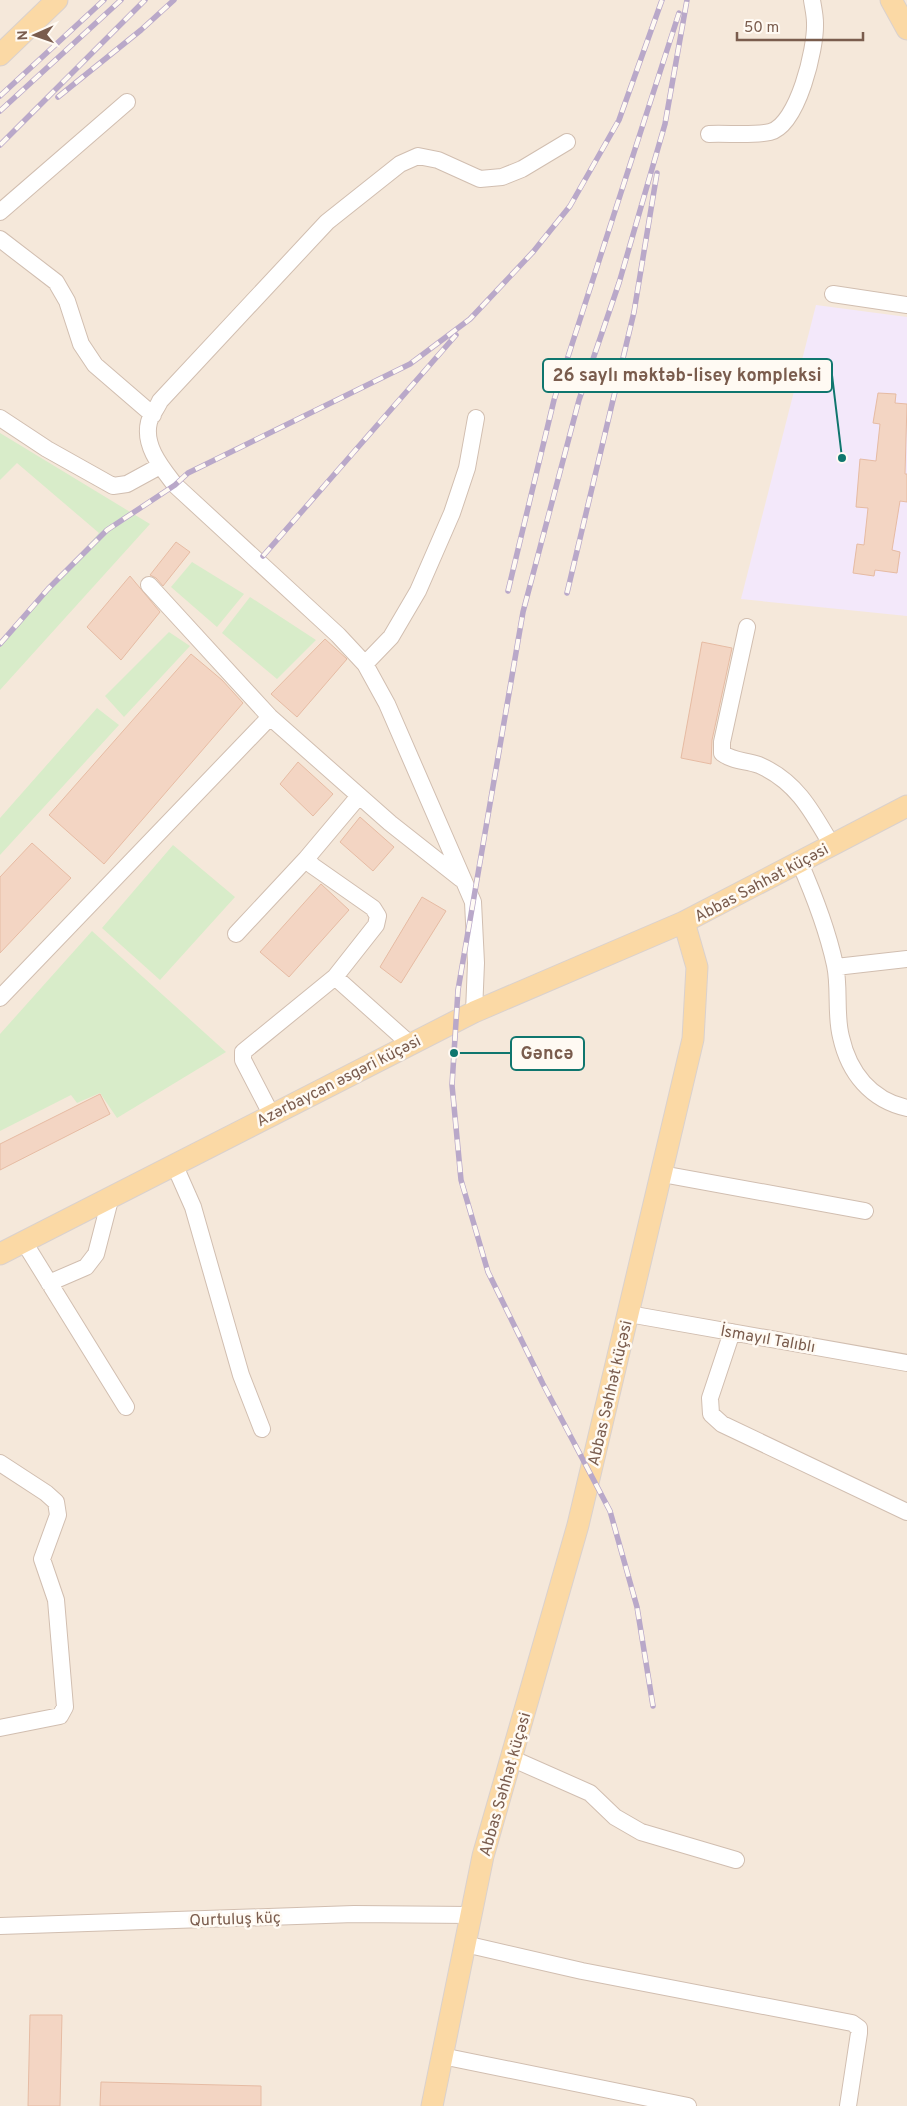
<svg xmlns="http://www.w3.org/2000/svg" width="907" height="2106" font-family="Overpass,sans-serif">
	<rect width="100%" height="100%" fill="#fdf6ec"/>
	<!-- residential -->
	<path fill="#f5e8da" d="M0,0H907V2106H0Z"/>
	<!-- education -->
	<path fill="#f3e8fa" d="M816,305L907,317V616L741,599Z"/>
	<!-- green -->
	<path fill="#d8ecc9" d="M0,433L150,524L0,690V641L99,533L17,463L0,480Z
		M192,562L244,594L217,627L171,587Z
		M250,597L316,640L277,679L222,633Z
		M169,632L190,646L124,717L105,696Z
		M97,708L119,725L0,855V818Z
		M173,845L235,897L160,980L102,928Z
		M92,931L226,1052L117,1118L100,1093L77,1103L71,1095L0,1131V1034Z"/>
	<!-- building -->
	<path fill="#f3d5c3" stroke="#e6bba3" d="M878,393L896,394L895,403L907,404L905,474H907V502L900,501L892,550L900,552L897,573L875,570L874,576L853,573L857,544L864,545L868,508L856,507L860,459L876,461L880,424L873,423Z
		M176,542L190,552L163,586L156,578L150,575Z
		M130,576L160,612L121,660L87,627Z
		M325,639L347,659L297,717L271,694Z
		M702,642L732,648L712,740L711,764L681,758Z
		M191,654L222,680L243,703L104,864L49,815Z
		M298,762L333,794L313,816L280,784Z
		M360,817L394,847L373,871L340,842Z
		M32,843L71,878L0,953V877Z
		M321,884L349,910L289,977L260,952Z
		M422,897L446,911L401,983L380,967Z
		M100,1094L110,1114L0,1170V1144Z
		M30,2015H62L60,2106H28Z
		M101,2082L261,2086V2106H100Z"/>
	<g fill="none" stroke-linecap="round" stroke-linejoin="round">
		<!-- minor casing -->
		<g stroke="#d1beb0" stroke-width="18">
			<path id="minor" d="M709,134C727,133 753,136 770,132C798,125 816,48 815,23C815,15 813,7 812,0
				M0,212L127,102
				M0,239L56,282L67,301L81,344L95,365L153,415
				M833,294L907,305
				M0,418L47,449L113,486L127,484L160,466
				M149,585L270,717L390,823L461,879
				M747,627L722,742V753C734,762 745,760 759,765C796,781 812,811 831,844
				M365,664L391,637L418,591L452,513L467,468L476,418
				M799,861C814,895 827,928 835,965C840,988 835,1014 841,1037C849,1073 871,1100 907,1108
				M236,934L306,859
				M836,967L907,959
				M335,977L410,1044
				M0,998L270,717
				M474,1012L476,963L473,902L387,704L365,664L338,635L175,485C162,468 143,446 149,422C151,415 157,408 160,401L327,222L400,164L418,156L438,160L480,179L502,177L522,169L567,142
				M271,1114L243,1060V1052L335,977L376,925L378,916L373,908L313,866L306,859L359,796
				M174,1164L193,1207L241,1375L262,1429
				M662,1174L865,1211
				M24,1242L126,1407
				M49,1283L86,1267L96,1254L111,1196
				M629,1314L907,1363
				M732,1332L710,1398L711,1414L722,1424L907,1512
				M0,1463L46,1493L56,1502L58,1515L42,1559L56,1600L65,1707L60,1716L0,1728
				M511,1758L590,1793L615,1817L641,1832L736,1860
				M0,1926L354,1914L471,1915
				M465,1944L582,1971L852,2023L859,2028V2033L848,2106
				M442,2056L688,2106"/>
		</g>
		<!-- major casing -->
		<g stroke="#dad1cd" stroke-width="23">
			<path id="major" d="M891,0L907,29
				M0,55L57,0
				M0,1254L474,1012L684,922L907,806
				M432,2106L483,1856L578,1525L693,1039L697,967L684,922"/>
		</g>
		<!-- minor -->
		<use href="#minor" stroke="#fff" stroke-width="16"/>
		<!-- major -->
		<use href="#major" stroke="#fbd9a5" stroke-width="21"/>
		<!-- rail casing -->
		<g stroke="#b9a8c9" stroke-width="5.5">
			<path id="rail" d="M0,96L104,0
				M58,97L141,30L174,0
				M0,111L121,0
				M0,145L145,0
				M263,556L456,335
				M508,591L554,400L679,13
				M567,593L634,312L657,173
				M0,644L48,589L107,530L175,485L188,473L410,364L470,319L533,252L570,206L619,120L662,0
				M653,1706L637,1607L610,1511L543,1384L488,1272L461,1180L452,1085L458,990L523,612L579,400L619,283L665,124L687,0"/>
		</g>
		<!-- rail -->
		<use href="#rail" stroke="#fffaf3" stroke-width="4" stroke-dasharray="11" stroke-linecap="butt"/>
	</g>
	<g text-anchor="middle" stroke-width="5" stroke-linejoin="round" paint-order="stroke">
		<!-- street labels -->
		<g font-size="16" fill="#7a5c4d" stroke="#fffaf3">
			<text transform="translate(761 882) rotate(-28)" y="6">Abbas Səhhət küçəsi</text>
			<text transform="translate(338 1080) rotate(-27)" y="6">Azərbaycan əsgəri küçəsi</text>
			<text transform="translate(768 1338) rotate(10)" y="6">İsmayıl Talıblı</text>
			<text transform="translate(609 1393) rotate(-77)" y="6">Abbas Səhhət küçəsi</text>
			<text transform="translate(504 1784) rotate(-74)" y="6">Abbas Səhhət küçəsi</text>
			<text transform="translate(235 1918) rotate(-2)" y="6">Qurtuluş küç</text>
		</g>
	</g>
	<!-- callouts -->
	<path fill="none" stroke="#0f766e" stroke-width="2" d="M842 458L832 375M454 1053L511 1053"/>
	<g fill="#0f766e" stroke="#fffaf3" stroke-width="2">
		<circle cx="842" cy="458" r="5"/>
		<circle cx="454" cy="1053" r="5"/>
	</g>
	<g fill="#fffaf3" stroke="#0f766e" stroke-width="2">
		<rect x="543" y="359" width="289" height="33" rx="5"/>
		<rect x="511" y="1037" width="73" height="33" rx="5"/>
	</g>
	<g font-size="18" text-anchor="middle" font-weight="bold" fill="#7a5c4d">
		<text x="687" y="381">26 saylı məktəb-lisey kompleksi</text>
		<text x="547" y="1059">Gəncə</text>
	</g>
	<!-- north arrow -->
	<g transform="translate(35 35) rotate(268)" stroke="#fffaf3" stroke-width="4" paint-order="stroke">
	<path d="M0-4L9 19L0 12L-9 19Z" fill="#7a5c4d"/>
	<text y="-8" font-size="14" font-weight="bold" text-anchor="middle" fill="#7a5c4d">N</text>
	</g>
	<!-- scale -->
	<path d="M737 32v8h126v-8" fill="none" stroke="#7a5c4d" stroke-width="2.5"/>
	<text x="744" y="32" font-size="15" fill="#7a5c4d" stroke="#fffaf3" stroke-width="4" paint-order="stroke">50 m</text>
</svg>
